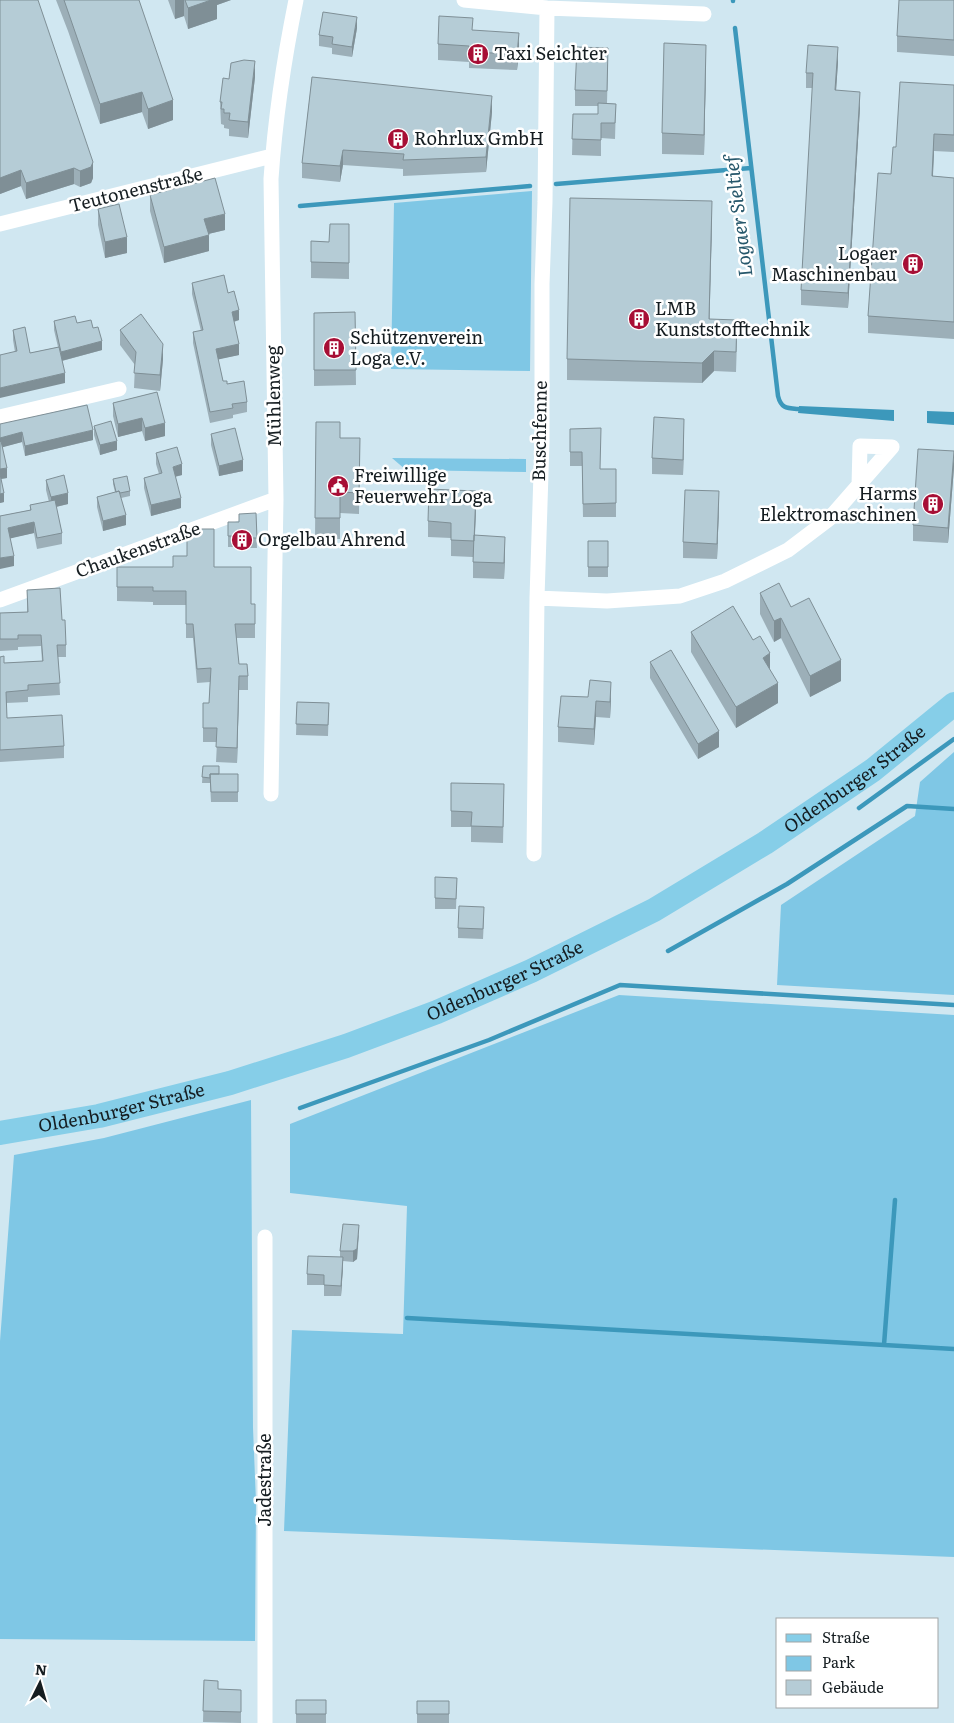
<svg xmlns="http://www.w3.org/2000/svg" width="954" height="1723" font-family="Literata,serif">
	<rect width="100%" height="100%" fill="#d0e7f1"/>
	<!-- green -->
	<path fill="#7fc7e5" d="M532,191L530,371L391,369L394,203Z
		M392,458L526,459V472L406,470Z
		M954,752V995L777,985L781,905L915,816L920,782Z
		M619,995L954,1015V1557L284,1531L292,1330L403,1334L407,1206L290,1193V1124Z
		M251,1100L253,1428L256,1502L255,1641L0,1639V1341L14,1155L104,1138Z"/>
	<!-- water -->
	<path fill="#3c98bb" d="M799,406L894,410V421L798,413Z
		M927,411L954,412V425L927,423Z"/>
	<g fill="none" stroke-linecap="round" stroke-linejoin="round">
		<!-- stream -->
		<path stroke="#3c98bb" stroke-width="4.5" d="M733,0V1
			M735,28L778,396C781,408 786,408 798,409
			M556,184L751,168
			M300,206L530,186
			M859,808L954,739
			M668,951L787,884L907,806L954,809
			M300,1108L489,1040L620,985L954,1005
			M407,1318L954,1349
			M884,1345L895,1200"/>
		<!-- minor -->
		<path stroke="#fff" stroke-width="15" d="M464,0L547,8L704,14
			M0,224L272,156
			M0,417L119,389
			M537,598L607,601L680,596L725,581L788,550L829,519L892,447L860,446L859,486
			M0,600L276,499
			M271,794L276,499L271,179C275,120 284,59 296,0
			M534,854L537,598L542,442V284L545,202L547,8
			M265,1723V1237"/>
		<!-- primary -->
		<path stroke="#86cee8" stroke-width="24" id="s1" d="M0,1133L99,1116L230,1083L346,1046L437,1012L531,971L654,910L765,843L873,770L954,704"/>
	</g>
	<!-- wall -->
	<path fill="#9cafb8" d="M0,0L93,178L91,183L80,187L74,184L26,199L21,186L0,194Z
		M56,0H139L173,120L148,129L142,112L100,124L68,31Z
		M168,0H231L217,5V19L188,29L184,16L175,19Z
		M954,0V56L897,52V36Z
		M357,28L352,57L332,54V48L319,46V35Z
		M473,30L519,49L517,70L469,68V62L438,60V44Z
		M838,62L836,90L860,107L848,308L801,305V290L813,88H806V73Z
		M608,64L607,103L616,104L615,139L601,138V156L572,155L573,114H598V106H575V90Z
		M706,65L704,155L662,154V133Z
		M255,77L248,138L229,136V129L224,128V125L221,124L220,102L229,79Z
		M312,77L492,112L486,172L403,176V169L343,165L340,182L302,178V163Z
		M954,85V152L934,151L933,176L954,178V339L868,333V316L896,147Z
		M150,195L225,230L208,234L209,251L164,263L150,211Z
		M98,209L127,253L105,258L98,225Z
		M712,222L709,319L737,341L736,372L714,371L702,383L567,380V359Z
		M349,224V279L311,278V241L329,242Z
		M192,283L228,293L239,320L234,322L239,355L218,359L223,381L227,384L247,402V412L233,415V418L210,423L193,343V332L201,331L192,294Z
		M355,312L356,385L314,386V313Z
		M54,321L77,323L93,328L102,350L62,361L65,383L15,352L13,340V330L30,353L58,347L54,330Z
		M120,330L163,359L160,391L134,388L135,365L120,345Z
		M157,392L165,436L145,441L142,431L118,437L113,416V403Z
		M316,422L340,438H360L359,514L340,513V539H315Z
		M0,424L93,440L25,456L22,442L2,447L7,478L1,479L4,502L0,503Z
		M94,426L117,450L100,455L94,435Z
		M570,429L600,469H616V517H583L582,466H570Z
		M211,434L243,471L219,476L211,445Z
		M684,435L683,475L652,474V458Z
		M156,453L182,475L175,477L181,508L151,516L144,488V478L159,474L156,464Z
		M954,467L948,543L913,541V525Z
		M113,479L130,491V496L121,498L126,525L103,531L97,507V497L115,492L113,484Z
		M46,480L68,504L56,507L62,533V544L37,549L34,533L10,538L14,566L0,516L30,510V505L49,502L46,490Z
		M719,506L717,559L683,558V542Z
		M476,507L475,535L505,552L504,579L473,578V557L451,556V538L428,537V521Z
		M256,513L257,548H240V547H228V522H239Z
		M588,541H608V577H588Z
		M117,567H214L251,604H255V638H236L239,664L248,676V690H239L237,763L216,762L217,742H203V703H209L210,682L197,683L193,638H186V605H153V602L117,601Z
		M27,590L62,620L66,645V657H58L60,695L28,697V702L6,703L7,718L64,746V758L0,762V657L4,663L42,661L41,646L18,647V650L0,651V613L27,612Z
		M760,593L791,607L841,681L810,697L781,638L774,642L760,614Z
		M691,632L770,670L778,703L736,728L691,652Z
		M650,662L719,747L698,759L650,678Z
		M588,697L611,698L610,718L596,717L594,745L558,742V727Z
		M297,702L329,703L328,736L296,735Z
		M203,766L219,774H238V802H211L210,783H202Z
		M504,800L503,843L471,842V827H451V811Z
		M435,877L457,878L456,909H435Z
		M484,918L483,939L458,938V928Z
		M359,1235L357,1259L353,1262L343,1261L341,1296H324V1285H307V1274L340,1257V1251Z
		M204,1680L218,1689L241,1690V1723L203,1722Z
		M296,1700H326V1723H296Z
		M417,1701H449V1723H417Z"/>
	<!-- shaded-wall -->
	<path fill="#7f8f96" d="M175,0H184V16L175,19Z
		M211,0H231L217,5V19L188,29V8Z
		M357,17V28L352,57V47Z
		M519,33V49L517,70V54Z
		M706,45V65L704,155V135Z
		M838,47V62L835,106V90Z
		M255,61V77L248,138V122Z
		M142,92V112L100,124V104Z
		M860,92V107L848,308V293Z
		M492,96V112L486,172V157Z
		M173,100V120L148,129V109Z
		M934,134V151L932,193V176Z
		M343,150V165L340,182V166Z
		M93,162V178L91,183L80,187V171Z
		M74,168V184L26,199V183Z
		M21,170V186L0,194V178Z
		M712,201V222L709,340V319Z
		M225,214V230L204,235V219Z
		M209,235V251L164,263V247Z
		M127,237V253L105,258V242Z
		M239,310V320L232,322V312Z
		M102,341V350L61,361V352Z
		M163,344V359L160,391V375Z
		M239,344V355L216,360V349Z
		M714,351V371L702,383V363Z
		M65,373V383L0,398V388Z
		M142,418V431L118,437V424Z
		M684,419V435L683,475V460Z
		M165,423V436L145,441V428Z
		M93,430V440L25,456V446Z
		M22,432V442L0,448V438Z
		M117,441V450L100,455V445Z
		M954,451V467L948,543V528Z
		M243,460V471L219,476V466Z
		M182,464V475L173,477V467Z
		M7,468V478L0,479V469Z
		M476,491V507L474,557V541Z
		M719,491V506L717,559V544Z
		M4,493V502L0,503V494Z
		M68,493V504L51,508V497Z
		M181,498V508L151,516V505Z
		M126,515V525L103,531V521Z
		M34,522V533L8,539V528Z
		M505,537V552L504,579V563Z
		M14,556V566L0,569V558Z
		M781,618V638L774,642V621Z
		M770,653V674L763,658Z
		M841,660V681L810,697V676Z
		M239,676V690L237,763V748Z
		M611,682V698L610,718V702Z
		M778,683V703L736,728V707Z
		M596,701V717L594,745V729Z
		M719,731V747L698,759V744Z
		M359,1225L357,1259L353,1262V1251Z
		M343,1257V1268L341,1296V1286Z"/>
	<!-- building -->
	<path fill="#b5ccd6" stroke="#7f8f96" d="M0,0H38L93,162L91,167L80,171L74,168L26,183L21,170L0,178Z
		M64,0H139L173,100L148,109L142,92L100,104Z
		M185,0H211L188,8Z
		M899,0H954V40L897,36Z
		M323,12L357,17L352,47L332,44L333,37L319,35Z
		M439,16L473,18L472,30L519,33L517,54L469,52V46L438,44Z
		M664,43L706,45L704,135L662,133Z
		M808,45L838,47L835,90L860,92L848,293L801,290L813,73H806Z
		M577,47L608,48L607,91L575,90Z
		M244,60L255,61L248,122L229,120L230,113H224V109H221L222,102H220L223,78L229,79L231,63Z
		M312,77L492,96L486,157L403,160L404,154L343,150L340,166L302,163Z
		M900,82L954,85V135L934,134L932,176L954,178V322L868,316L878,173L891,174L893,147H896Z
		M598,103L616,104L615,123H601V140L572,139L573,114H598Z
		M215,178L225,214L204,219L209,235L164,247L150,195Z
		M570,198L712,201L709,319L737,320L736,352L714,351L702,363L567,359Z
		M119,204L127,237L105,242L98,209Z
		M330,224H349V263L311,262V241L329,242Z
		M224,275L228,293L234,291L239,310L232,312L239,344L216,349L223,381H227V384L244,381L247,402L232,404L233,408L210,412L193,332L203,330L192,283Z
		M355,312L356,370H314V313Z
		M141,314L163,344L160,375L134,373L136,352L120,330Z
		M75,316L77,323L91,320L93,328L98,327L102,341L61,352L54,321Z
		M25,327L30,353L59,347L65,373L0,388V355L17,351L13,330Z
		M157,392L165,423L145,428L142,418L118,424L113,403Z
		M87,405L93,430L25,446L22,432L0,438V424Z
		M654,417L684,419L683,460L652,458Z
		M111,421L117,441L100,445L94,426Z
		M316,422H340V438H360L359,493L340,492V518H315Z
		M235,428L243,460L219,466L211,434Z
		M601,428L600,469H616V503L583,504L582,452H570V429Z
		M1,441L7,468L0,469V442Z
		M177,447L182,464L173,467L181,498L151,505L144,478L162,473L156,453Z
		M918,449L954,451L948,528L913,525Z
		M0,474L4,493L0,494Z
		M64,475L68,493L51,497L46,480Z
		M127,476L130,491L120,493L119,491L116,492L113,479Z
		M429,489L476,491L474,541L451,540V523L428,521Z
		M685,490L719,491L717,544L683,542Z
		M119,491L126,515L103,521L97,497Z
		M55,500L62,533L37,538L34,522L8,528L14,556L0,558V516L31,510L30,505Z
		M256,513L257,538H240V536H228V522H239V514Z
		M187,529H214V567H251V604H255V624H235L239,664H247L248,676H239L237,748L216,747L217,728H203V703H209L211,668L197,669L193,624H186V591H153V587H117V567H173V556H187Z
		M474,535L505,537L504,563L473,562Z
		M588,541H608V567H588Z
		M779,583L791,607L809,598L841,660L810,676L781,618L774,621L760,593Z
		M60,588L62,620H65L66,645H57L60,683L28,685V690L6,692L7,718L62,715L64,746L0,750V657L4,656V663L43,661L41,635H18V639H0V613L28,612L27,590Z
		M733,606L753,640L760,636L770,653L763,658L778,683L736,707L691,632Z
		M671,650L719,731L698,744L650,662Z
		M590,680L611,682L610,702L596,701L594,729L558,727L561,696L588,697Z
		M297,702L329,703L328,725L296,724Z
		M203,766H219V774H210V778L202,777Z
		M210,774H238V792H211Z
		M451,783L504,784L503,827L471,826L472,812L451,811Z
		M435,877L457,878L456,899L435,898Z
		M459,906L484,907L483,929L458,928Z
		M343,1224L359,1225L357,1249L353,1251H340Z
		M308,1256L343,1257L341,1286L324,1285V1275L307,1274Z
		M204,1680L218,1681V1689L241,1690V1712L203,1711Z
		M296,1700H326V1714H296Z
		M417,1701H449V1714H417Z"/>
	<!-- icons -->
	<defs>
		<g id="building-disc" transform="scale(1.125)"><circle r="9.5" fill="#a70e35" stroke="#fff"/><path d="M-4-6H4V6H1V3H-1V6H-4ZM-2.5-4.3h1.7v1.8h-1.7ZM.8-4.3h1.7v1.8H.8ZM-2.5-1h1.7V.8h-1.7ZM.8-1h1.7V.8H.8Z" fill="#fff"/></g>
		<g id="civic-disc" transform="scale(1.125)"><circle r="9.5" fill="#a70e35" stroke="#fff"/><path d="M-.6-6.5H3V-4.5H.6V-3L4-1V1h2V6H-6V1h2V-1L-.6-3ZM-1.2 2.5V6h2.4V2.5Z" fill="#fff"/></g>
	</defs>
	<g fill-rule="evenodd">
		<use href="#building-disc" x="478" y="54"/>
		<use href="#building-disc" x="398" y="139"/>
		<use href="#building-disc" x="913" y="264"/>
		<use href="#building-disc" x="639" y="319"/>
		<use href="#building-disc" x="334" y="348"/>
		<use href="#civic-disc" x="338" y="486"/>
		<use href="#building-disc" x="933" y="504"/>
		<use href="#building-disc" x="242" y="540"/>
	</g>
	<g text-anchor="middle" stroke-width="5" stroke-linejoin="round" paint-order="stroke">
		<!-- poi labels -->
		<g font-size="18" fill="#151d21" stroke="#fff" text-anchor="start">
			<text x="494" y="60">Taxi Seichter</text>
			<text x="414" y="145">Rohrlux GmbH</text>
			<text x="897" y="260" text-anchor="end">Logaer<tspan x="897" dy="21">Maschinenbau</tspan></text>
			<text x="655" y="315">LMB<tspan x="655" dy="21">Kunststofftechnik</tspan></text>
			<text x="350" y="344">Schützenverein<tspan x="350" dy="21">Loga e.V.</tspan></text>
			<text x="354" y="482">Freiwillige<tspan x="354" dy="21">Feuerwehr Loga</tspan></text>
			<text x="917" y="500" text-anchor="end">Harms<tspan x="917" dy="21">Elektromaschinen</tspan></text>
			<text x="258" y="546">Orgelbau Ahrend</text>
		</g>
		<!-- street labels -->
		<g font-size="18" fill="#151d21" stroke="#fff">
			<text transform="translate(136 190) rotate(-14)" y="6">Teutonenstraße</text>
			<text transform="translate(274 396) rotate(-91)" y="6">Mühlenweg</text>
			<text transform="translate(540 431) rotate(-89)" y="6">Buschfenne</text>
			<text transform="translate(138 550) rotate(-20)" y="6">Chaukenstraße</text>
			<text dy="6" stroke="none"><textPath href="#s1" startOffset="934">Oldenburger Straße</textPath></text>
			<text dy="6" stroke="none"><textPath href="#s1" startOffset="529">Oldenburger Straße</textPath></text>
			<text dy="6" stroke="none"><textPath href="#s1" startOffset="124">Oldenburger Straße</textPath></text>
			<text transform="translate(265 1480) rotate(-90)" y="6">Jadestraße</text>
		</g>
		<!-- water labels -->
		<g font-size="19" font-style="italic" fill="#26576b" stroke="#fff">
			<text transform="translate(738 216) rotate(-97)" y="7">Logaer Sieltief</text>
		</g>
	</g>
	<!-- legend -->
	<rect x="776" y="1618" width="162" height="90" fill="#ffffff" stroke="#a1a5a6"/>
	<rect x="786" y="1634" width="25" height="8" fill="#86cee8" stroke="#a1a5a6"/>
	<text x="822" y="1643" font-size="15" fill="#151d21">Straße</text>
	<rect x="786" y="1656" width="25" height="15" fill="#7fc7e5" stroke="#a1a5a6"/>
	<text x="822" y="1668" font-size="15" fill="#151d21">Park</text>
	<rect x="786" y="1680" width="25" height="15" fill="#b5ccd6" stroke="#a1a5a6"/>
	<text x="822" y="1693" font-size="15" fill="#151d21">Gebäude</text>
	<!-- north arrow -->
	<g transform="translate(40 1683) rotate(5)" stroke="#ffffff" stroke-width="4" paint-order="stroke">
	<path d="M0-4L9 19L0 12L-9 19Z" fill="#151d21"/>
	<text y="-8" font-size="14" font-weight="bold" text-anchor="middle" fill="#151d21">N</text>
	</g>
</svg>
